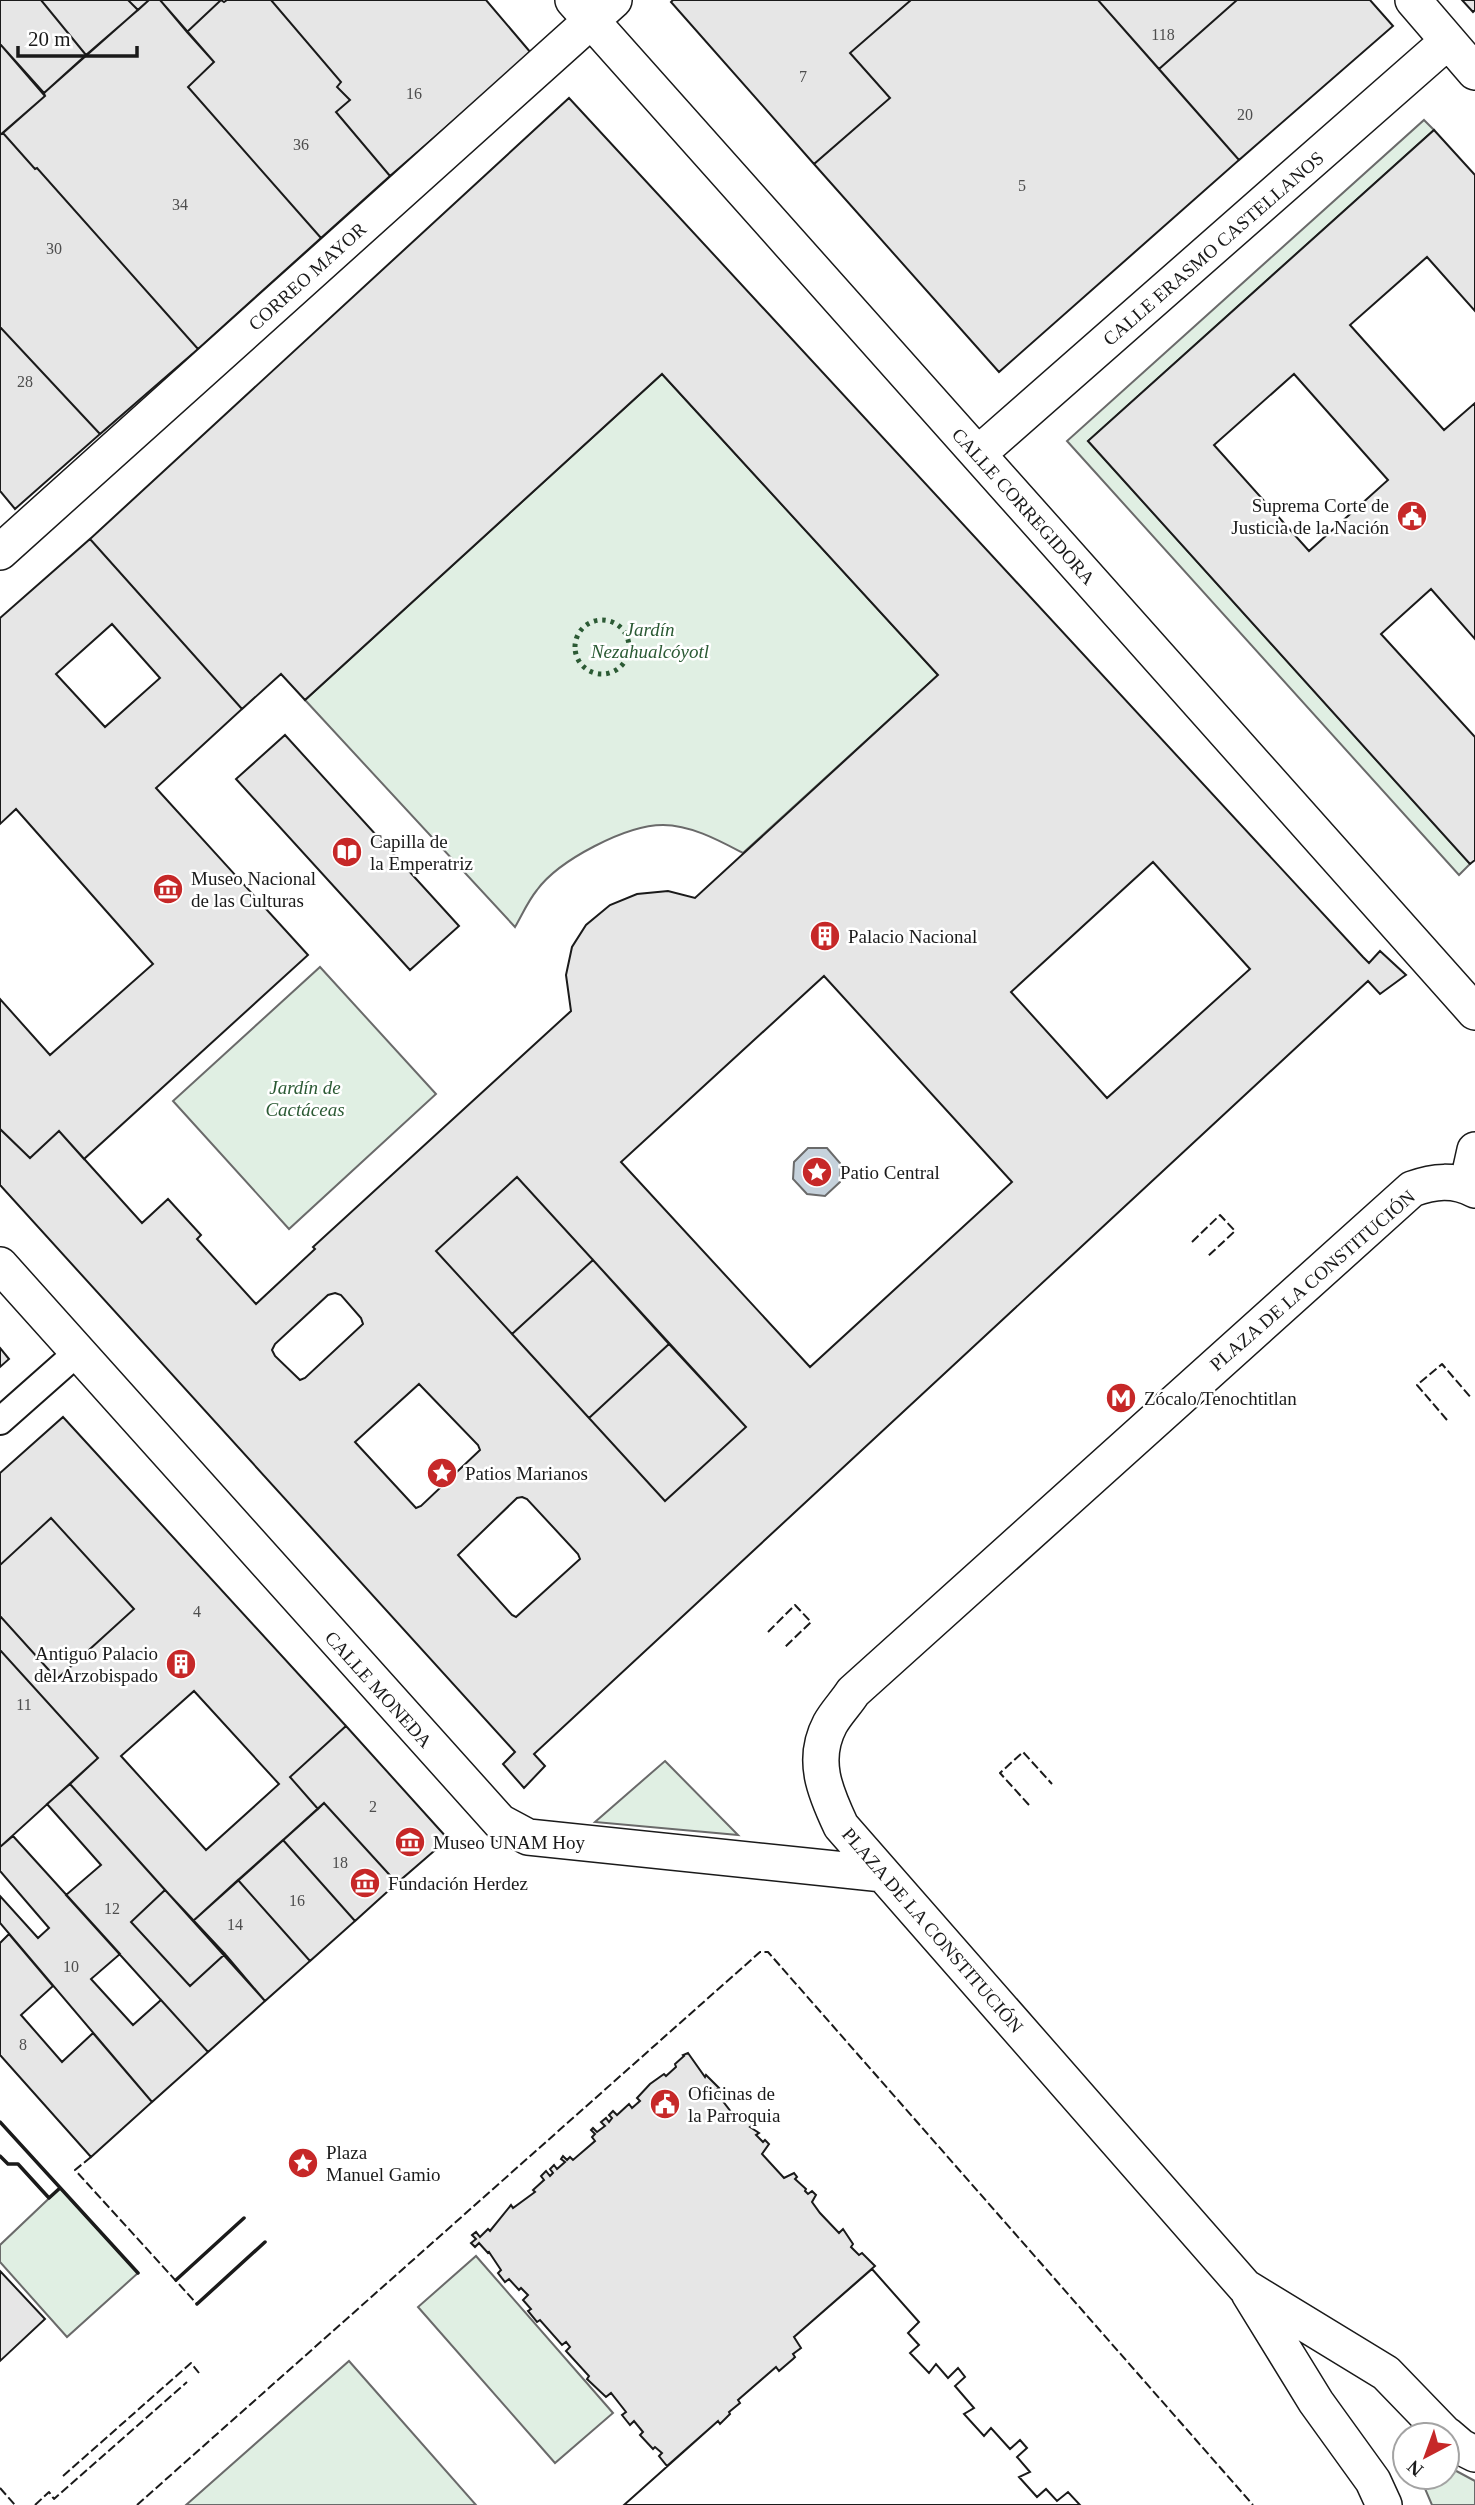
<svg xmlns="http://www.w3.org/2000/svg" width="1475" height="2505" font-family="'Times New Roman',serif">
	<rect width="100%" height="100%" fill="#fff"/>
	<!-- green -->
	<path fill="#e0efe3" stroke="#6a6a6a" stroke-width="2" d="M1424,120L1434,130L1088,441L1470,864L1459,875L1067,441Z
		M662,374L938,675L743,853C720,841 691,825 663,825C626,825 559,860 537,890C528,901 522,915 515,927L305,700Z
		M320,967L436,1094L289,1229L173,1101Z
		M665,1761L738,1835L595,1822Z
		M60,2188L138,2273L67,2337L0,2262V2245Z
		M476,2256L613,2413L555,2463L418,2307Z
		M349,2361L476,2505H186Z
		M1447,2466L1475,2481V2505H1432L1420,2477H1447Z"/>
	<!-- water -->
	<path fill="#c6d2dc" stroke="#6a6a6a" stroke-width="2" d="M808,1148H827L840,1163V1182L825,1196L807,1194L793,1179L794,1162Z"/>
	<!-- building -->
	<path fill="#e6e6e6" stroke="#1a1a1a" stroke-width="2" fill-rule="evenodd" d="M0,0H41L86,55L44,93L0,44Z
		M41,0H128L138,10L86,55Z
		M128,0H149L138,10Z
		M149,0H160L214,62L188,87L321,238L198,349L37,168L35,169L3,133L45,96L44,93Z
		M160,0H221L187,32Z
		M221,0L224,2L227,0H271L341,82L337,87L350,100L336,112L390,176L321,238L188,87L214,62L187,32Z
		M271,0H486L531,53L390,176L336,112L350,100L337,87L341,82Z
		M673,0H911L850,53L890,98L814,164L671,2Z
		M911,0H1098L1239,160L999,372L814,164L890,98L850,53Z
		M1098,0H1237L1159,69Z
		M1237,0H1370L1393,26L1239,160L1159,69Z
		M1462,0H1475V10L1473,12Z
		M0,44L45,96L0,135Z
		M569,98L1363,957L1369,963L1380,951L1406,975L1380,994L1368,981L534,1754L545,1766L524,1788L503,1764L515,1752L0,1185V1129L30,1158L59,1131L142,1223L168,1199L201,1235L197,1239L256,1304L315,1249L313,1247L571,1011L566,975L572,947L586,925L610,905L637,894L668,891L695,898L938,675L662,374L305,700L281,674L242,709L90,539ZM1153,862L1250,969L1107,1098L1011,992ZM824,976L1012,1182L810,1367L621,1162ZM517,1177L746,1427L665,1501L436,1251ZM335,1293L341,1295L361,1318L363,1324L305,1378L300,1380L275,1356L272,1350L275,1344L328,1295ZM419,1384L478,1445L480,1450L421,1506L416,1508L355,1442ZM522,1497L527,1499L578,1554L580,1559L516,1617L512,1615L458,1555L517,1498Z
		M1434,130L1475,175V311L1427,257L1350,325L1444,430L1475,403V639L1431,589L1381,634L1475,737V860L1470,864L1088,441ZM1294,374L1388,480L1309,551L1214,445Z
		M3,133L35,169L37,168L198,349L100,434L0,327V135Z
		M0,327L100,434L15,509L0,491Z
		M90,539L242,709L156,788L308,955L84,1159L59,1131L30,1158L0,1129V999L50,1055L153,964L16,809L0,824V618ZM112,624L160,678L105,727L56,674Z
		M285,735L459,926L410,970L236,779Z
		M517,1177L593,1260L512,1334L436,1251Z
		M593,1260L669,1344L589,1418L512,1334Z
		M669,1344L746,1427L665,1501L589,1418Z
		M0,1348L9,1359L0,1367Z
		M63,1417L346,1726L290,1777L318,1809L193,1921L70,1784L98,1758L0,1650V1616L57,1679L134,1609L51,1518L0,1565V1473ZM194,1691L279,1784L206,1850L121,1756Z
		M51,1518L134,1609L57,1679L0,1616V1565Z
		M0,1650L98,1758L0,1847Z
		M346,1726L448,1839L397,1883L324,1803L318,1809L290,1777Z
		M70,1784L165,1890L131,1922L190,1986L225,1954L265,2001L208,2052L66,1895L101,1865L47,1804Z
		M324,1803L397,1883L355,1921L283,1840Z
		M13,1836L120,1954L91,1979L133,2025L161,2000L208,2052L152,2102L0,1923V1896L38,1938L49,1928L0,1871V1847Z
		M283,1840L355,1921L310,1961L238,1880Z
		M238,1880L310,1961L265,2001L193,1921Z
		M165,1890L225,1954L190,1986L131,1922Z
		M9,1934L53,1986L21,2015L62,2062L93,2033L152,2102L91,2157L0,2055V1943Z
		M688,2053L705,2077L706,2075L719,2088L715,2091L732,2113L742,2122L749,2119L754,2124L750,2127L759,2133L756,2135L763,2142L765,2140L769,2144L762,2154L784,2178L794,2173L797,2177L795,2179L806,2189L805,2191L808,2194L812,2191L816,2195L812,2202L820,2213L839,2233L843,2229L853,2244L851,2247L859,2255L862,2253L875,2266L794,2337L801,2348L793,2354L795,2357L793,2359L779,2371L776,2367L738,2400L740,2403L729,2412L730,2414L720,2424L718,2421L667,2466L659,2456L662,2453L655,2447L653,2449L640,2435L643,2432L634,2421L630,2425L622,2415L626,2412L611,2393L606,2397L587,2379L589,2376L566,2351L570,2347L566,2342L562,2345L540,2320L537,2322L528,2311L531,2309L523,2300L528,2295L521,2288L519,2290L509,2279L505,2282L498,2273L501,2270L489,2252L488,2253L479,2243L475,2247L471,2243L476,2239L472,2235L476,2232L480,2237L488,2229L490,2231L511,2205L513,2208L535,2192L533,2190L544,2180L541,2176L546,2171L550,2176L553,2173L550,2169L554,2165L557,2169L565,2162L561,2159L563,2156L567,2160L570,2157L573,2160L595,2141L592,2137L595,2134L591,2130L593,2128L597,2132L605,2126L601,2122L606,2118L609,2122L612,2118L609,2115L613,2111L617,2115L629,2104L632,2108L640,2101L637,2098L650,2084L664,2074L666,2076L676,2067L675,2064L684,2056L683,2055Z
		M872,2269L919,2322L908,2333L919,2345L910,2353L929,2373L936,2364L948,2378L958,2368L965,2377L955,2386L974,2408L964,2414L984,2436L991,2428L1010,2449L1020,2440L1027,2448L1017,2457L1030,2472L1019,2477L1037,2497L1046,2489L1057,2501L1068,2492L1080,2505H624L718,2421L720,2424L730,2414L729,2412L740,2403L738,2400L776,2367L779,2371L793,2359L795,2357L793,2354L801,2348L794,2337Z
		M872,2269L919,2322L908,2333L919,2345L910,2353L929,2373L936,2364L948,2378L958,2368L965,2377L955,2386L974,2408L964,2414L984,2436L991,2428L1010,2449L1020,2440L1027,2448L1017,2457L1030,2472L1019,2477L1037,2497L1046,2489L1057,2501L1068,2492L1080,2505H624L718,2421L720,2424L730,2414L729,2412L740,2403L738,2400L776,2367L779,2371L793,2359L795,2357L793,2354L801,2348L794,2337Z
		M0,2271L45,2319L0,2361Z"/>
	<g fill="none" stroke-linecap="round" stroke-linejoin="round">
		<!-- pedestrian casing -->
		<g stroke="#1a1a1a" stroke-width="30">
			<path id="pedestrian" d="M0,1421L78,1352"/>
		</g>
		<!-- minor casing -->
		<g stroke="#1a1a1a" stroke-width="38">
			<path id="minor" d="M573,0L1475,1012
				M1413,0L1475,72
				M978,454L1448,41
				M0,552L614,0
				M1467,1186L1475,1150
				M0,1265L500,1822L528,1837L883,1874
				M1249,2293L1316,2402L1373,2481L1384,2505
				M1446,2435L1386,2373L1245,2287L841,1826C825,1792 811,1760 830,1724C836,1713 846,1703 853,1692L1412,1189C1434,1181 1454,1179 1475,1190
				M1447,2435L1461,2447L1475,2454"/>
		</g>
		<!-- pedestrian -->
		<use href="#pedestrian" stroke="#fff" stroke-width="26"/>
		<!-- minor -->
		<use href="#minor" stroke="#fff" stroke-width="35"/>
		<!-- hedge -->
		<path stroke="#2b5a34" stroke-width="5" stroke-dasharray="3.5 5" stroke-linecap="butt" d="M575 647a27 27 0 1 1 54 0a27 27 0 1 1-54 0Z"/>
		<!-- fence -->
		<path stroke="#1a1a1a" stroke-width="2" stroke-dasharray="9 3.5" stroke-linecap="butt" d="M1192,1242L1220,1215L1235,1231L1207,1257
			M1447,1420L1417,1385L1442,1364L1472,1399
			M768,1632L795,1605L811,1622L784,1648
			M1029,1805L1000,1773L1023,1752L1052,1784
			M91,2157L75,2170L197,2304
			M63,2476L191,2363L199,2373
			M0,2488L15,2505
			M35,2505L49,2492L54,2499L187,2382
			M137,2505L760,1952H768L1253,2505"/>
		<!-- wall -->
		<path stroke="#1a1a1a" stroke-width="3.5" d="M0,2122L138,2273
			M0,2156L8,2164H18L49,2198L60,2188
			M176,2280L244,2218
			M197,2304L265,2242"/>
	</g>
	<!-- icons -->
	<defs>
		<g id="civic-disc" transform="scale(1.575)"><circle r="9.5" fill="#c62828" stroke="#fff"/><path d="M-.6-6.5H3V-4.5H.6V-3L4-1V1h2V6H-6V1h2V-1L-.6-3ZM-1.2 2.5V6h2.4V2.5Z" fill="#fff"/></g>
		<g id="library-disc" transform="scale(1.575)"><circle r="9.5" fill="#c62828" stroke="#fff"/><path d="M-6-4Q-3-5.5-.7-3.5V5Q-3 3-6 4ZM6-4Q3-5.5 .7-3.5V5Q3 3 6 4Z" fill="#fff"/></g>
		<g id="museum-disc" transform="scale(1.575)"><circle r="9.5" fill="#c62828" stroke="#fff"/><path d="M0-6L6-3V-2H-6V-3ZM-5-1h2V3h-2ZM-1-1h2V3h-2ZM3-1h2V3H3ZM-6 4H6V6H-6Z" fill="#fff"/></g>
		<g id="building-disc" transform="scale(1.575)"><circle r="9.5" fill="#c62828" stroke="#fff"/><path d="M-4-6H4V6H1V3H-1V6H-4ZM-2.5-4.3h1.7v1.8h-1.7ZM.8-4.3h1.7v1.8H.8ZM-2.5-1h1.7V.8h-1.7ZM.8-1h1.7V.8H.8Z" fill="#fff"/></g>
		<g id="sight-disc" transform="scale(1.575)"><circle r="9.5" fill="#c62828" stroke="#fff"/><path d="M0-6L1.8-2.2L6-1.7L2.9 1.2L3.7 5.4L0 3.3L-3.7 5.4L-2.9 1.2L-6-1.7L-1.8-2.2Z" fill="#fff"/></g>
		<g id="metro-disc" transform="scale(1.575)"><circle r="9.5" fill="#c62828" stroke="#fff"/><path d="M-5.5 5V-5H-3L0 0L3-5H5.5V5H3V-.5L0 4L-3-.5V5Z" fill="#fff"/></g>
	</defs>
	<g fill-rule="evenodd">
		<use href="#civic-disc" x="1412" y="516"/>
		<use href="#library-disc" x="347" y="852"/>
		<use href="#museum-disc" x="168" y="889"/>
		<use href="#building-disc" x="825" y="936"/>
		<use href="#sight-disc" x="817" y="1172"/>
		<use href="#metro-disc" x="1121" y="1398"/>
		<use href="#sight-disc" x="442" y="1473"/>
		<use href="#building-disc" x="181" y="1664"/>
		<use href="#museum-disc" x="410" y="1842"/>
		<use href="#museum-disc" x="365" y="1883"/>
		<use href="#civic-disc" x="665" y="2104"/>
		<use href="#sight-disc" x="303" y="2163"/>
	</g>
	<g text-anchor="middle" stroke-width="5" stroke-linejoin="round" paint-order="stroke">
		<!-- number labels -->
		<g font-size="16" fill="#4d4d4d">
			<text x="1163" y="40">118</text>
			<text x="803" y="82">7</text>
			<text x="414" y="99">16</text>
			<text x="1245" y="120">20</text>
			<text x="301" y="150">36</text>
			<text x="1022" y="191">5</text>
			<text x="180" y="210">34</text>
			<text x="54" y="254">30</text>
			<text x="25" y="387">28</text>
			<text x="197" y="1617">4</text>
			<text x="24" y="1710">11</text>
			<text x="373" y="1812">2</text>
			<text x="340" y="1868">18</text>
			<text x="297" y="1906">16</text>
			<text x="112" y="1914">12</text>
			<text x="235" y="1930">14</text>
			<text x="71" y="1972">10</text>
			<text x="23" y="2050">8</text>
		</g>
		<!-- street labels -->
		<g font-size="19" fill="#1a1a1a" stroke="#fff">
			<text transform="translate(1213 248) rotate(-41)" y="7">CALLE ERASMO CASTELLANOS</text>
			<text transform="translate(307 276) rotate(-42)" y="7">CORREO MAYOR</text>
			<text transform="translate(1024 506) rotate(48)" y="7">CALLE CORREGIDORA</text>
			<text transform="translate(1312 1280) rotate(-41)" y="7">PLAZA DE LA CONSTITUCIÓN</text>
			<text transform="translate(379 1689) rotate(48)" y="7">CALLE MONEDA</text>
			<text transform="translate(933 1930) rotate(49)" y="7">PLAZA DE LA CONSTITUCIÓN</text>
		</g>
		<!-- poi labels -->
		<g font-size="19" fill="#1a1a1a" stroke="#fff" text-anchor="start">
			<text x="1389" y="512" text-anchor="end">Suprema Corte de<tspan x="1389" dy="22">Justicia de la Nación</tspan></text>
			<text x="370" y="848">Capilla de<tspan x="370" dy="22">la Emperatriz</tspan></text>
			<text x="191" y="885">Museo Nacional<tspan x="191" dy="22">de las Culturas</tspan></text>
			<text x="848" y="943">Palacio Nacional</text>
			<text x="840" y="1179">Patio Central</text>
			<text x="1144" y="1405">Zócalo/Tenochtitlan</text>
			<text x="465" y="1480">Patios Marianos</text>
			<text x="158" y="1660" text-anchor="end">Antiguo Palacio<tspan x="158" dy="22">del Arzobispado</tspan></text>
			<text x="433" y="1849">Museo UNAM Hoy</text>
			<text x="388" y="1890">Fundación Herdez</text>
			<text x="688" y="2100">Oficinas de<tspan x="688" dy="22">la Parroquia</tspan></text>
			<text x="326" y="2159">Plaza<tspan x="326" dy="22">Manuel Gamio</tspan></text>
		</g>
		<!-- park labels -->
		<g font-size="19" font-style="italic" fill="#2b5a34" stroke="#fff">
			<text x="650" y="636">Jardín<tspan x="650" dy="22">Nezahualcóyotl</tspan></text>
			<text x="305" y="1094">Jardín de<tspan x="305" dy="22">Cactáceas</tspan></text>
		</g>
	</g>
	<!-- north arrow -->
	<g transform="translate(1426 2456) rotate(221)"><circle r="33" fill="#ffffff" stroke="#a3a3a3" stroke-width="2"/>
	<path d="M0-5L12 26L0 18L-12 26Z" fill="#c62828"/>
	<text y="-10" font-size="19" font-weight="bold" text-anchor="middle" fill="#1a1a1a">N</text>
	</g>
	<!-- scale -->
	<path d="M18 46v10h119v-10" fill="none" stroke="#1a1a1a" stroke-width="3.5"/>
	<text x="28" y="46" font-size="21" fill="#1a1a1a" stroke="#ffffff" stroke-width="5" paint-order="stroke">20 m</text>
</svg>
